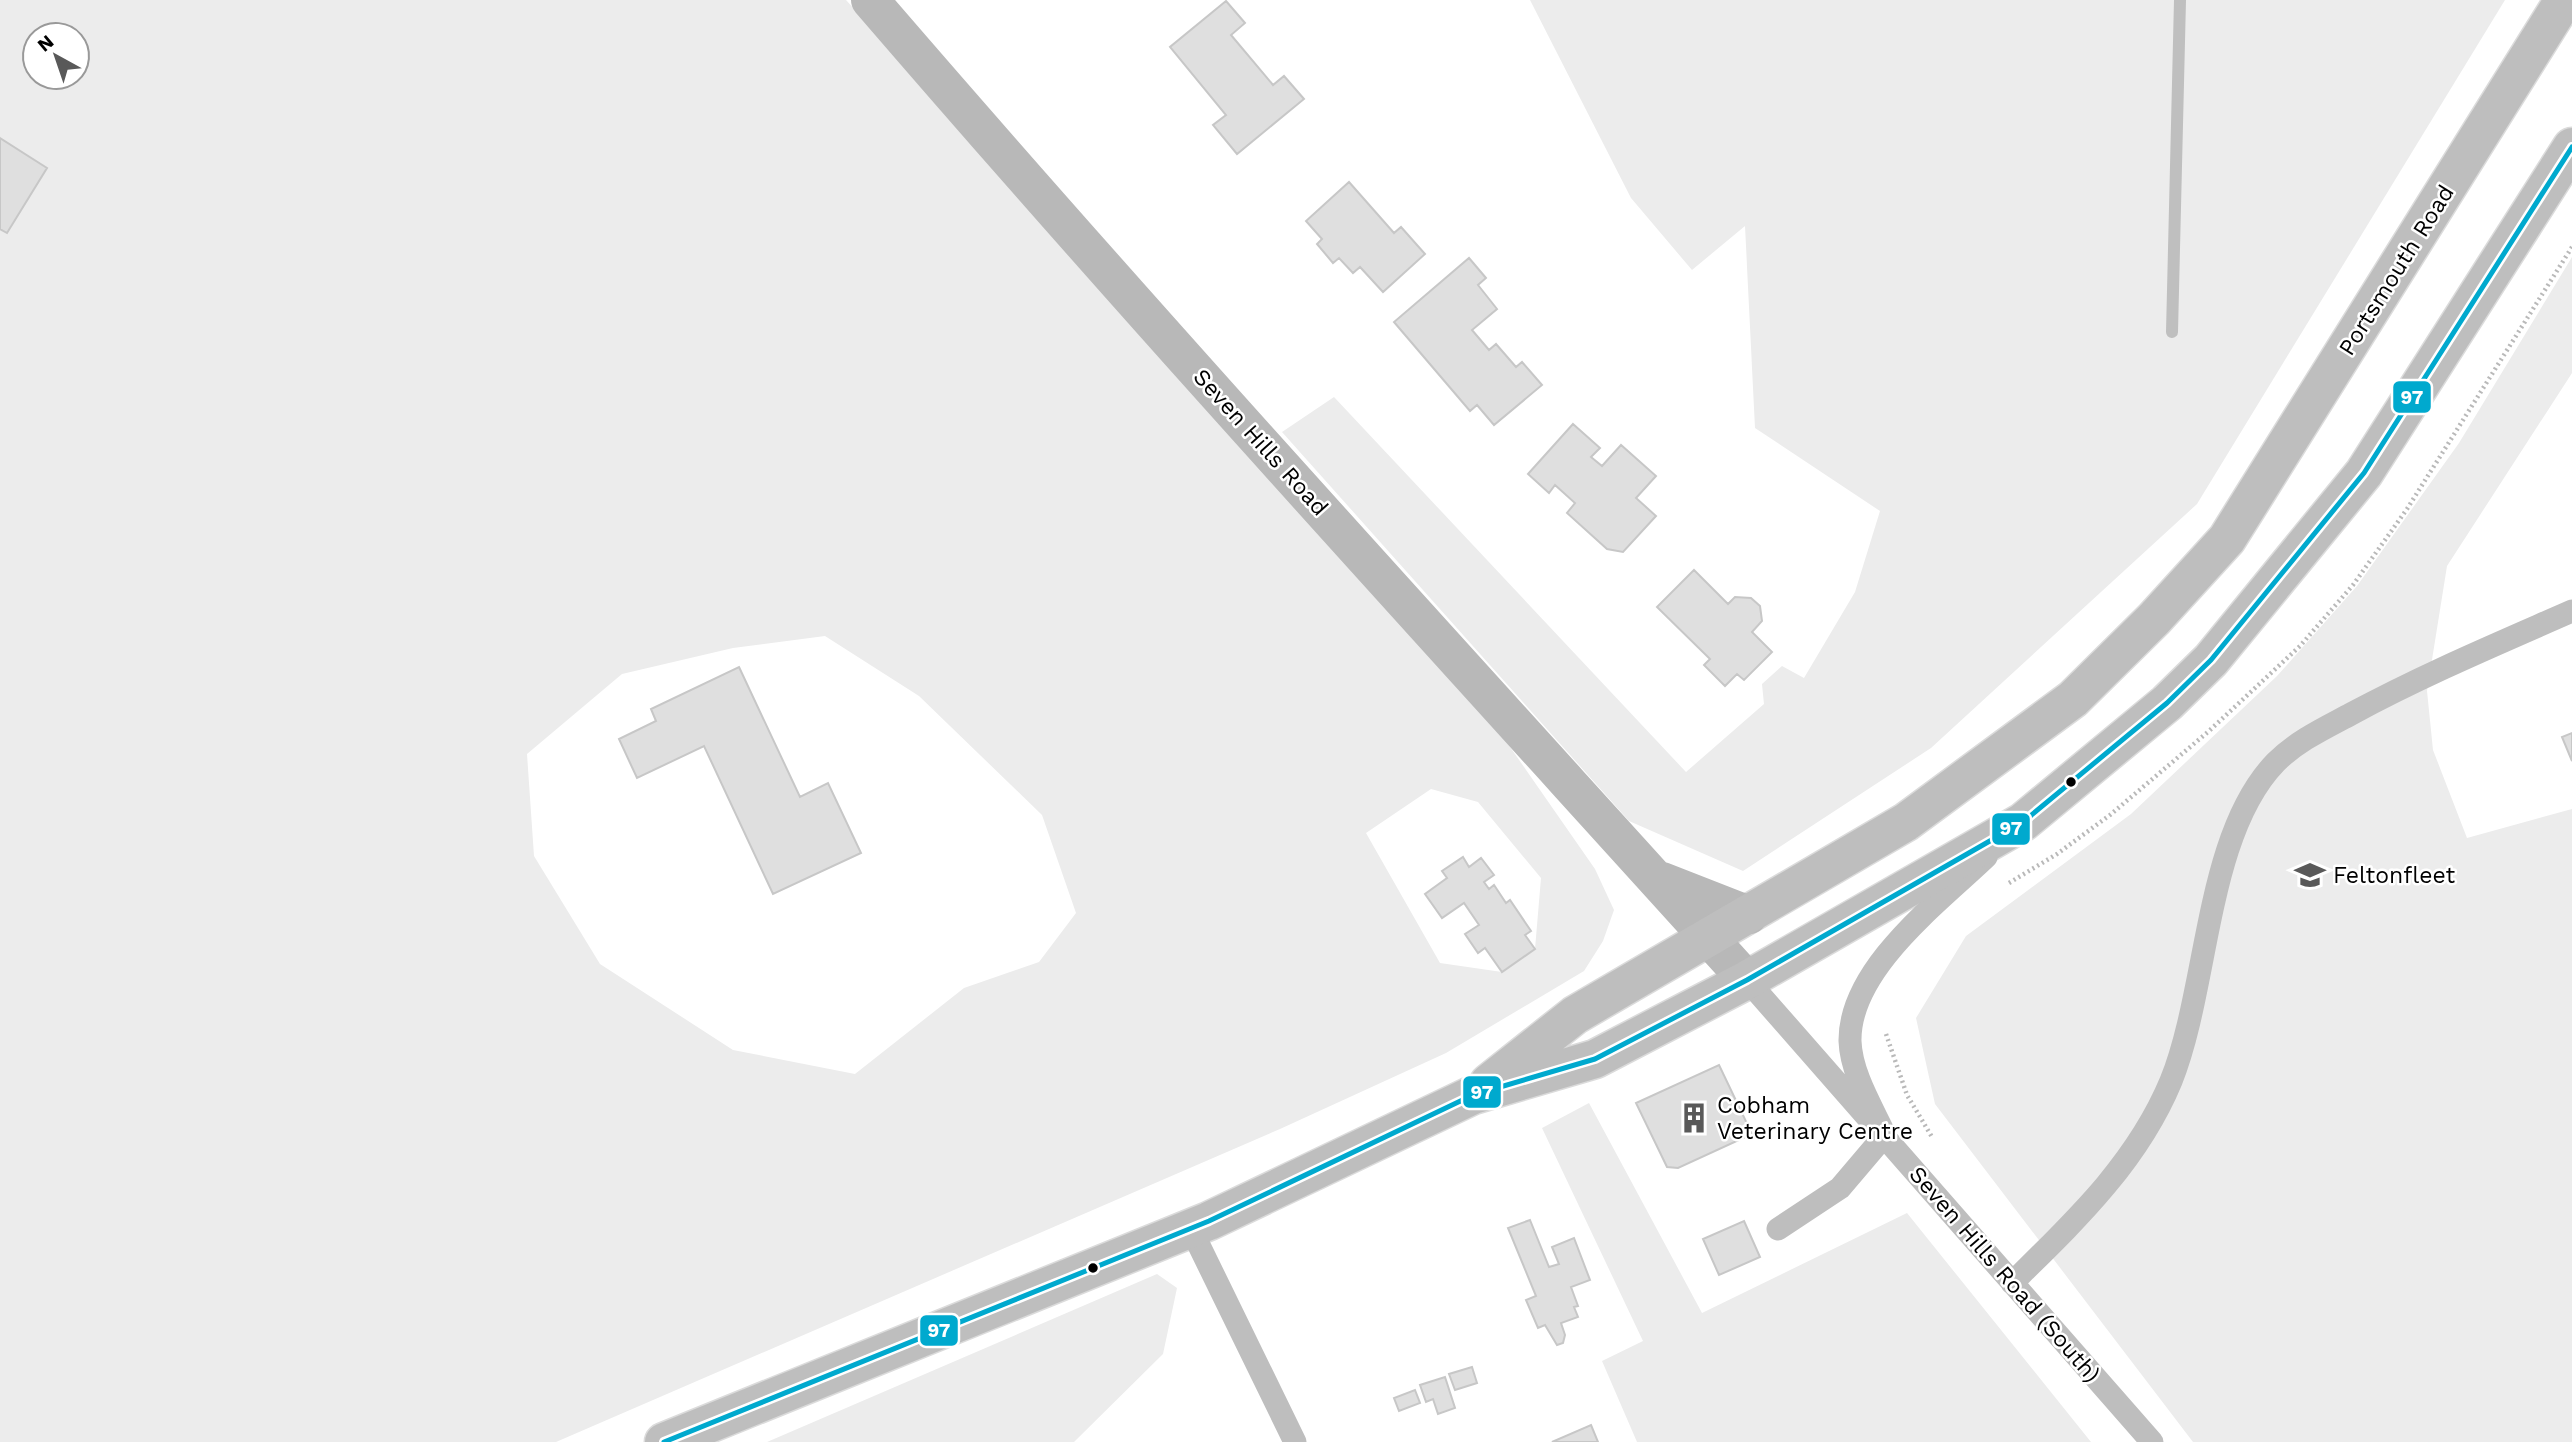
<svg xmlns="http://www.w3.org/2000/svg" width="2572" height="1442" font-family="'Work Sans',sans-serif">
	<rect width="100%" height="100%" fill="#fff"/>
	<!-- green -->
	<path fill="#ececec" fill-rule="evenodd" d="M0,0H846L1453,665L1595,869L1614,910L1603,941L1584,971L1446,1053L1280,1129L556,1442H0ZM35,35H77V77H35ZM825,636L919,696L1042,815L1076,913L1039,962L964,988L855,1074L733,1050L600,964L534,856L527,754L622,674L733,648ZM1431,789L1478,802L1541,878L1535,949L1502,972L1440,963L1366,833Z
		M1530,0H2505L2197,504L1931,748L1743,871L1629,821L1282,432L1334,397L1686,772L1764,704L1762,684L1782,666L1804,678L1855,592L1880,511L1755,428L1745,226L1692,270L1631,198Z
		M2572,257V373L2447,566L2427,691L2433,750L2467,838L2572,809V1442H2193L1935,1104L1916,1018L1966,936L2131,814L2277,676L2357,586L2459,443Z
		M1589,1103L1702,1313L1907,1213L2091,1442H1637L1602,1361L1643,1341L1542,1128Z
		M1157,1274L1177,1288L1163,1354L1074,1442H767Z"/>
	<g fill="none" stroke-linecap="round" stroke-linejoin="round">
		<!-- stream -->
		<path stroke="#bfbfbf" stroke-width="12" d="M2172,332L2180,0"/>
	</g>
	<!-- building -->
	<path fill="#dfdfdf" stroke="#c7c7c7" stroke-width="2" d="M1226,1L1245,23L1231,35L1273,85L1284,76L1304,99L1237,154L1213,125L1226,115L1170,47Z
		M0,138L47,168L7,233L0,229Z
		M1349,182L1394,233L1401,227L1425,254L1383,292L1360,267L1353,273L1339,258L1333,263L1317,244L1322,239L1306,221Z
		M1469,258L1486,278L1478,285L1497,309L1472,330L1489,350L1496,344L1516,367L1522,362L1542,385L1494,425L1477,405L1470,411L1394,322Z
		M1573,424L1600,448L1591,457L1602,466L1621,445L1656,476L1636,498L1656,516L1623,552L1607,549L1567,513L1575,503L1555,485L1549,493L1528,474Z
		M1694,570L1728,604L1735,597L1751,598L1760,606L1762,621L1752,632L1772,652L1744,680L1737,674L1725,686L1704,665L1710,659L1657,607Z
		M739,667L800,797L828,783L861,853L773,894L704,746L637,778L619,739L656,721L651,709Z
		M2572,733V761L2562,737Z
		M1463,857L1469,867L1481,858L1494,875L1484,882L1489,889L1494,885L1506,903L1510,900L1531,931L1525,935L1535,949L1502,972L1485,948L1478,953L1465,934L1479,925L1464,903L1442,918L1425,894L1447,878L1442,871Z
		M1719,1065L1752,1134L1678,1168L1667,1167L1636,1103Z
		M1530,1220L1549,1267L1559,1264L1552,1247L1574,1238L1590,1280L1571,1287L1578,1306L1574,1307L1578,1317L1561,1323L1565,1335L1563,1343L1557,1345L1545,1325L1538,1328L1526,1300L1536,1296L1508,1228Z
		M1744,1221L1760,1257L1719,1275L1703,1239Z
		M1472,1367L1477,1383L1455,1390L1449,1374Z
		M1445,1377L1455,1408L1438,1414L1433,1399L1426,1402L1420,1385Z
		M1415,1390L1420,1403L1399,1411L1394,1398Z
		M1591,1425L1598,1442H1552Z"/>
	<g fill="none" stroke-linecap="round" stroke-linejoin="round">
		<!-- primary casing -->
		<g stroke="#dbdbdb" stroke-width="41">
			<path id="primary" d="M1489,1083L1575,1015L1906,822L2073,699L2154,619L2227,539L2564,0
				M664,1442L1209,1221L1473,1095L1595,1059L1747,980L2023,822L2167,703L2211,660L2364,473L2572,147"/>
		</g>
		<!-- path -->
		<path stroke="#b9b9b9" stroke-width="4.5" stroke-dasharray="2 3.5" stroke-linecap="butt" d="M2009,883L2057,854L2110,815L2209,731L2300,646L2353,585L2407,509L2572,247
			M1886,1034L1907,1095L1932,1137"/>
		<!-- lane -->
		<path stroke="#bebebe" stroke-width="23" d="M1747,980L2152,1442
			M1191,1229L1295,1442
			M1778,1229L1840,1188L1885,1135C1872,1107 1851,1073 1850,1041C1849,969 1938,903 1986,857
			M2012,1283C2074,1222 2137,1163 2171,1081C2209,987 2205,835 2276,762C2297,741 2325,728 2351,714C2423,675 2497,644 2572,611"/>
		<!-- secondary -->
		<path stroke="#b8b8b8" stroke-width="38" d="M870,0C1156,332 1453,655 1747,980
			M1662,881L1749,915"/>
		<!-- primary -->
		<use href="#primary" stroke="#bebebe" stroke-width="38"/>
		<!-- bus-1 casing -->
		<g stroke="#fff" stroke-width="10">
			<path id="bus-1" d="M664,1442L1209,1221L1473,1095L1595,1059L1747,980L2023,822L2167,703L2211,660L2364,473L2572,147"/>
		</g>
		<!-- bus-1 -->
		<use href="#bus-1" stroke="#00a9ce" stroke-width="5"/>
	</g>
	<!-- icons -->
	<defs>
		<g id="school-bare" transform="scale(2.415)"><path d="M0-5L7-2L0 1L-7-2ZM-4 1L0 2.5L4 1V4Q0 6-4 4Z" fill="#595959" stroke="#fff" stroke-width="2.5" paint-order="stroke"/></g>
		<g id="building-bare" transform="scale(2.415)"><path d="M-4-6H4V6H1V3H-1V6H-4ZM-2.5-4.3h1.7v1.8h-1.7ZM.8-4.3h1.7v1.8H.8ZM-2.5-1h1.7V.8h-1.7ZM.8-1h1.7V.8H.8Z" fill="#595959" stroke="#fff" stroke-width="2.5" paint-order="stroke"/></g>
	</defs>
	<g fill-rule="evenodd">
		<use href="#school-bare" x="2310" y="875"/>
		<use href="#building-bare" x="1694" y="1118"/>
	</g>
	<!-- markers -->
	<g fill="#000" stroke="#fff" stroke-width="2.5">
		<circle cx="2071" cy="782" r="6"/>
		<circle cx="1093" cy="1268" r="6"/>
	</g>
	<g text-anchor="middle" stroke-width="5" stroke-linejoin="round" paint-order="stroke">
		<!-- street labels -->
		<g font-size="23" fill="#000" stroke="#fff">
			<text transform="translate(2396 270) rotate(-58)" y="8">Portsmouth Road</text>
			<text transform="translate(1261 442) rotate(48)" y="8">Seven Hills Road</text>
			<text transform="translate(2005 1274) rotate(49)" y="8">Seven Hills Road (South)</text>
		</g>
		<!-- poi labels -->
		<g font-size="23" fill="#000" stroke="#fff" text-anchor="start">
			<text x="2333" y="883">Feltonfleet</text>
			<text x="1717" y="1113">Cobham<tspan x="1717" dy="26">Veterinary Centre</tspan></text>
		</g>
	</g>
	<g stroke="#fff" stroke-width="2.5">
		<rect x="2392" y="380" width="40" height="34" rx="7" fill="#00a9ce"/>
		<rect x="1991" y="812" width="40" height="34" rx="7" fill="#00a9ce"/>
		<rect x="1462" y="1075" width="40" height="34" rx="7" fill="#00a9ce"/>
		<rect x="919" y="1314" width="40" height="33" rx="7" fill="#00a9ce"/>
	</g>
	<g font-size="19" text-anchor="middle" font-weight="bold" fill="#fff">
		<text x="2412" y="404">97</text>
		<text x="2011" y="835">97</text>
		<text x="1482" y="1099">97</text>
		<text x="939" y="1337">97</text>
	</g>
	<!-- north arrow -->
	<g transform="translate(56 56) rotate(320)"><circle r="33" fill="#ffffff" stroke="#999999" stroke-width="2"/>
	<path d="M0-5L12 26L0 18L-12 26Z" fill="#595959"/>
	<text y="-10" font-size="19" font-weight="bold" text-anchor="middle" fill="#000000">N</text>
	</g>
</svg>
